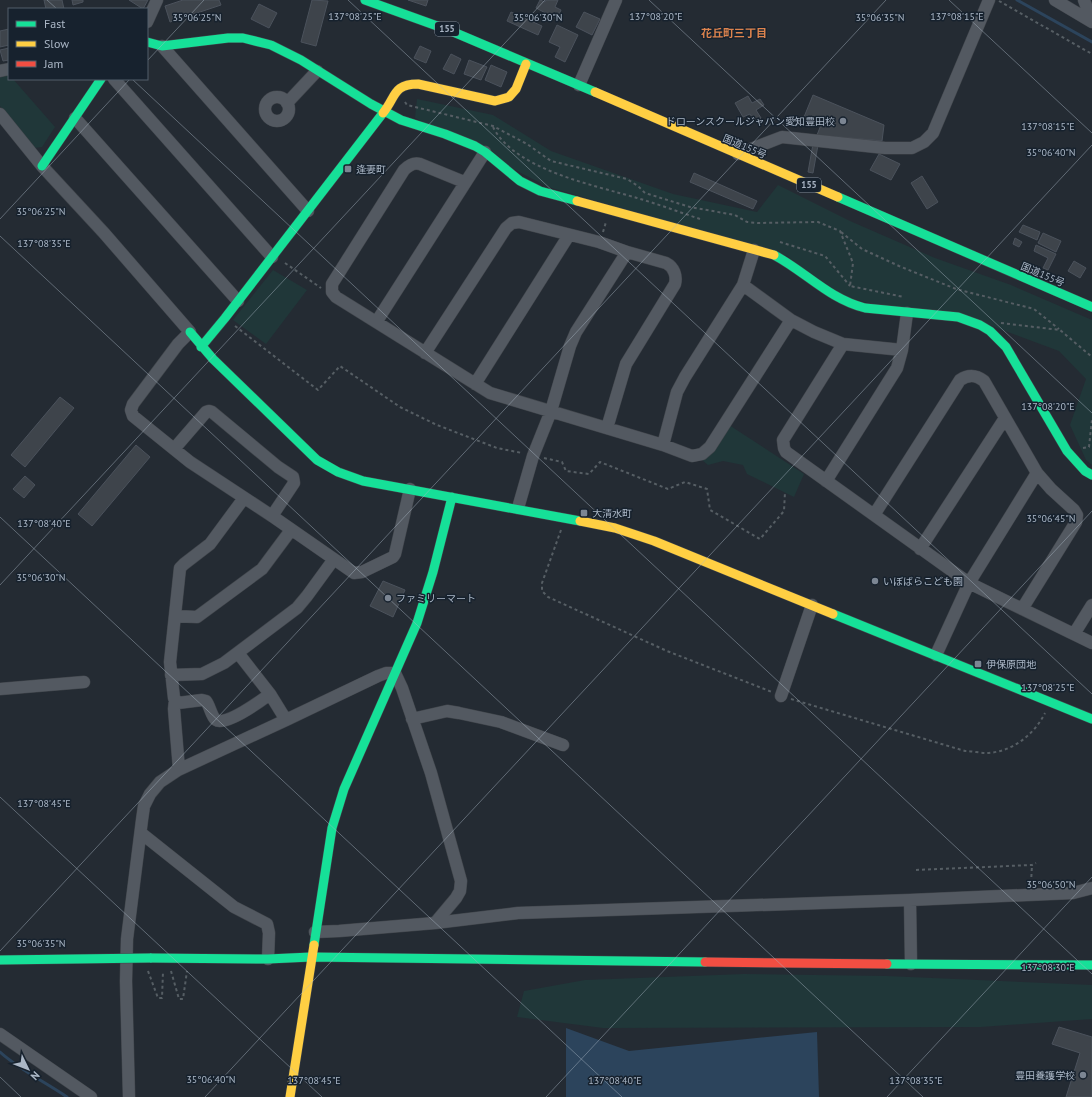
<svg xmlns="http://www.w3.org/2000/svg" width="1092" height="1097" font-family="'PT Sans','Noto Sans JP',sans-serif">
	<rect width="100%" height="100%" fill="#242b33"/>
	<!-- green -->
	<path fill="#203739" d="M9,74V79H13L55,127L42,147L34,148L27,142L0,106V76Z
		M417,99L493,115L551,151L673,194L757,212L778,185L850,221L935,258L1011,285L1092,320V465L1086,460L1070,425L1086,379L1059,351L984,323L868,303L836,294L787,256L548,187L415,118Z
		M273,270L307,290L266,344L233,320Z
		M729,425L804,474L794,497L747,474L743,465L723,461L708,465L702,460L712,450Z
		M744,974L887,976L1092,985V1019L981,1027L603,1028L517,1017L524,991L585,980Z"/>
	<!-- water -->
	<path fill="#2c445c" d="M566,1028L629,1051L817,1032L819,1097H566Z"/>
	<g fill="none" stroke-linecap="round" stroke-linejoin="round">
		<!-- stream -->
		<path stroke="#2c445c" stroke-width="3" d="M1017,0L1092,42
			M0,1052C20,1070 45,1082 67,1097"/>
	</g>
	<!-- building -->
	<path fill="#3e444b" stroke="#4b525c" d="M44,0H62L64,9H46Z
		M72,0H83V2L73,5Z
		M129,0H148L143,9Z
		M183,0H219L221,5L170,22L165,6Z
		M312,0L328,1L316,46L301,42Z
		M408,0H428L426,6Z
		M540,0L545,2L546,0H558L555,7L561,10L557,19L536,8Z
		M259,4L277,13L269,28L251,19Z
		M511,12L542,26L538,35L507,21Z
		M584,12L600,19L592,35L576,27Z
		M557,25L578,35L565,62L555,57L560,47L549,42Z
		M9,29V45L0,47V31Z
		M420,46L431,51L426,63L414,58Z
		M9,48V60L3,61L0,50Z
		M451,54L461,59L454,74L443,69Z
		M469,60L487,67L481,80L464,74Z
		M491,65L507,72L501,87L485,80Z
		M813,95L884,125L882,141L817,135L821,125L804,117Z
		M748,96L752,103L760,99L764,105L756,110L761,118L755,122L750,114L743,117L735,103Z
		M813,144L818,145L813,173L808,172Z
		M879,154L900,164L891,180L870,170Z
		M694,173L757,201L753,209L690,182Z
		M922,176L938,202L927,209L911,183Z
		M1023,225L1040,232L1037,240L1019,232Z
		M1043,233L1061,241L1056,252L1038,243Z
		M1015,238L1022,242L1019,247L1013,244Z
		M1036,245L1056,254L1048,270L1043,268L1048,258L1034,251Z
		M1074,261L1086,268L1080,278L1068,271Z
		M60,397L74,408L25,467L11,455Z
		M136,445L150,457L92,526L78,514Z
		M25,476L35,485L24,498L13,489Z
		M383,581L405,590L393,617L370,606Z
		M1059,1027L1092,1037V1097H1066L1080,1053L1052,1044Z"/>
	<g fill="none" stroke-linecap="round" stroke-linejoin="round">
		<!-- street casing -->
		<g stroke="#40454b" stroke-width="13">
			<path id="street" d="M1055,0L1092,22
				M1084,0L1092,21
				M147,22L157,0
				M162,46L308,211
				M0,71L9,69
				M114,79L272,257
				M579,85L616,0
				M265 109a12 12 0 1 1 24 0a12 12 0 1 1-24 0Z
				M287,103L317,71
				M0,114L42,166L104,233L190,332L178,344L133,404L131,410L133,416L190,462L272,516L354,573L362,572L393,557L395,554L410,489
				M75,118L238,301
				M738,154L782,137L885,148H912L924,142L933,133L989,0
				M464,182L420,164C414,162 409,165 404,170L332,284V292L336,297L490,393L663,445L692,456L702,454L710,447L791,320
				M754,250L743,285L791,320L814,332L843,344L902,350
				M377,321L485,152
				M843,344L783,440L784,448L786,452L969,583L1092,643
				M425,353L506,228L512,223L519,222L599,242L627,252L666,263C674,267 677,276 675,284L626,364L607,428
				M475,384L569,235
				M663,445L677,392L685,377L743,285
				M174,449L206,412L209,411L212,412L278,467L293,477L294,483L272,516
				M826,481L897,368L902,350L907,313
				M244,498L210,544L184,564L180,568L170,662L174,698L178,703L202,700L206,701C210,706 211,716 216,720C225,727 262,700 270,694
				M518,508L533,456L551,411L570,346L576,332L627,252
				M874,515L960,380C969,374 976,375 984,381L1037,473L1051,489L1074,510L1077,515L1076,522L1022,609
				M920,549L1005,418
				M175,616L197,617L262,569L291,530
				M1074,634L1092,605
				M238,653L270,694L286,720
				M936,655L969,583L1037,473
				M171,675L202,674L224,663L297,608L307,596L334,559
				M0,689L84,682
				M781,696L812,605
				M175,700L174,709L179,769
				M412,719L447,711L459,713L501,722L563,745
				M141,833L234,907L267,924L269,933L268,959
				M910,900L911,964
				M315,932L339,931L435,923L518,913L910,900L1073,893L1092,888
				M0,1034L91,1097
				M129,1097L126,981L127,939L142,820L144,806L150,794L160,782L178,770L286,720L378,676L386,673H395L402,688L431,773L461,881L460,891L456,898L435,923"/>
		</g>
		<!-- fast casing -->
		<g stroke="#40454b" stroke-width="10">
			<path id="fast" d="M365,0L451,31L595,92
				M147,42L162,46L228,38H243L271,45L301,60L371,104L401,120L445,134L475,146L485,152L520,181L540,191L577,201
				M42,166L101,79
				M838,197L1092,307
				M774,255C806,272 829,299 865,308L958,317L980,325L990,331L1006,347L1067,451L1085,471L1092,475
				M190,332L213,359L317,460L338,472L363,481L580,521
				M201,347L225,318L383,113
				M833,614L1092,719
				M314,945L332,828L344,789L417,623L433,572L452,497
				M150,958L268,959L311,957L705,962
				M887,964L1092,965"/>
		</g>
		<!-- slow casing -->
		<g stroke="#40454b" stroke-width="10">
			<path id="slow" d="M595,92L838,197
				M383,113C396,97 393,84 418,84L495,101L509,97L516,89L526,64
				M577,201L774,255
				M580,521L615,528L654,541L833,614
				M290,1097L314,945"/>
		</g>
		<!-- jam casing -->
		<g stroke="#40454b" stroke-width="10">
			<path id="jam" d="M705,962L887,964"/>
		</g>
		<!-- path -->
		<path stroke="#565e64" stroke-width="2" stroke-dasharray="3 3" stroke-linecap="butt" d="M999,1L1092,54
			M405,102L407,105L493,126L527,144L551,161L627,179L638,186L645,193L690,207L735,215L747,222L758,223L818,222L840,231L853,263L850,286L904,297
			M493,127C515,170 594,185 637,198C658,204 679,212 700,219
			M603,232L606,222
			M841,232L862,249L899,266L956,289L1034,309L1059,329
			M780,242L825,256L850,286
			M285,263L321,288
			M1001,323L1060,330L1092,357
			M235,326L318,390L340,366L400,407L437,425L497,448L522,453
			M1083,448L1089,447L1092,419
			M544,458L562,462L566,471L589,474L600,462L668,489L685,482L707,489L710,510L760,539L784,511L785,492
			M561,530L542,583V591L548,597L667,651L772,692
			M791,699L965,751C972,751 980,753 987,753C1012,752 1034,735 1045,713
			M916,870L1032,865L1036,863
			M1031,883L1032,865
			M148,971L158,998H162L163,972
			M171,971L179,999H183L187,971"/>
		<!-- street -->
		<use href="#street" stroke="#535961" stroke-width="12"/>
		<!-- fast -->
		<use href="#fast" stroke="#16e098" stroke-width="9"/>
		<!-- slow -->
		<use href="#slow" stroke="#ffcf43" stroke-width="9"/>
		<!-- jam -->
		<use href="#jam" stroke="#f24e42" stroke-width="9"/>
		<!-- fast-bridge casing -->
		<g stroke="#40454b" stroke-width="10" stroke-linecap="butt">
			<path id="fast-bridge" d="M0,960L150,958"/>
		</g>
		<!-- fast-bridge -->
		<use href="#fast-bridge" stroke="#16e098" stroke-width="9"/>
	</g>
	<!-- ticks -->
	<path fill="none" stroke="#abb7c6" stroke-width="1" stroke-opacity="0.45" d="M47,0L57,9M348,0L1092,694M649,0L1092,413M949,0L1092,133M147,61L204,0M132,79L1092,974M0,219L130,79M0,236L923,1097M0,517L622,1097M0,585L545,0M0,797L322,1097M0,951L886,0M0,1077L21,1097M205,1097L1092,145M546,1097L1092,511M887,1097L1092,877"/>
	<!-- markers -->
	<g fill="#7c8693" stroke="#17222e" stroke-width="1.5">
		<circle cx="843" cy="121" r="4"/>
		<rect x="344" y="165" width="8" height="8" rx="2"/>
		<rect x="580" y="509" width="8" height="8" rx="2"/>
		<circle cx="875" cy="581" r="4"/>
		<circle cx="388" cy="598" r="4"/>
		<rect x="974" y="660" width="8" height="8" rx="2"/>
		<circle cx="1083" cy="1075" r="4"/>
	</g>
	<g text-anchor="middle" stroke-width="3" stroke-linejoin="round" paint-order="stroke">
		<!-- shield labels -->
		<g fill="#17222e" stroke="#7f8a98" stroke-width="1">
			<rect x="435" y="22" width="24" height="14" rx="3"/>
			<rect x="797" y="178" width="24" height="14" rx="3"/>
		</g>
		<g font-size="9" font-weight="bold" fill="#abb7c6">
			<text x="447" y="32">155</text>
			<text x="809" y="188">155</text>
		</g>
		<!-- poi labels -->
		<g font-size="10" fill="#abb7c6" stroke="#17222e" text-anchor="start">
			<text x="835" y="125" text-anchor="end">ドローンスクールジャパン愛知豊田校</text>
			<text x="356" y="173">逢妻町</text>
			<text x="592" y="517">大清水町</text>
			<text x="883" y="585">いぼばらこども園</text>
			<text x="396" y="602">ファミリーマート</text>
			<text x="986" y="668">伊保原団地</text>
			<text x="1075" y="1079" text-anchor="end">豊田養護学校</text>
		</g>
		<!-- street labels -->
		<g font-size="10" fill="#abb7c6" stroke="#17222e">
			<text transform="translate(745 146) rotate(23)" y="4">国道155号</text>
			<text transform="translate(1043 274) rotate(23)" y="4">国道155号</text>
		</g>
		<!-- neighbourhood labels -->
		<g font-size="11" font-weight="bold" fill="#de844e" stroke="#17222e">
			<text x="734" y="37">花丘町三丁目</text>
		</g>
	</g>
	<g font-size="10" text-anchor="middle" fill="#abb7c6" stroke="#17222e" stroke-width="3" stroke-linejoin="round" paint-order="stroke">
		<text x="355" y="20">137°08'25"E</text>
		<text x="656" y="20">137°08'20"E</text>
		<text x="957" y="20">137°08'15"E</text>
		<text x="197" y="21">35°06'25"N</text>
		<text x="538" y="21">35°06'30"N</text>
		<text x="880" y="21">35°06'35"N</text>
		<text x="1048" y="130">137°08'15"E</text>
		<text x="1051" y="156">35°06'40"N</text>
		<text x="41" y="215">35°06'25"N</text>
		<text x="44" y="247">137°08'35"E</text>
		<text x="1048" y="410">137°08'20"E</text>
		<text x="1051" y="522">35°06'45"N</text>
		<text x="44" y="527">137°08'40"E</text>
		<text x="41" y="581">35°06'30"N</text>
		<text x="1048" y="691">137°08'25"E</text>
		<text x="44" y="807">137°08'45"E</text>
		<text x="1051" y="888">35°06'50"N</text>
		<text x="41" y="947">35°06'35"N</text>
		<text x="1048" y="971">137°08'30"E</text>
		<text x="211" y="1083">35°06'40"N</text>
		<text x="314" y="1084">137°08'45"E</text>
		<text x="615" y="1084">137°08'40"E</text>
		<text x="916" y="1084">137°08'35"E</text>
	</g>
	<!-- legend -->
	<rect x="8" y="8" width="140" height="72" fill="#17222e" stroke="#525e6b"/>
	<rect x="16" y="21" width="20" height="6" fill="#16e098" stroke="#525e6b"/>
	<text x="44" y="28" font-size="12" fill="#abb7c6">Fast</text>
	<rect x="16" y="41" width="20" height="6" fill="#ffcf43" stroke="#525e6b"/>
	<text x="44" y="48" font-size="12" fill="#abb7c6">Slow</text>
	<rect x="16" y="61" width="20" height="6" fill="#f24e42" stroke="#525e6b"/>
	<text x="44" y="68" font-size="12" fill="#abb7c6">Jam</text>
	<!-- north arrow -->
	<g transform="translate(28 1069) rotate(133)" stroke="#17222e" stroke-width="3" paint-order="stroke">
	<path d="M0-3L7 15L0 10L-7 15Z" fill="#abb7c6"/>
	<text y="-6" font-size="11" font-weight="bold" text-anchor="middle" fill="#abb7c6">N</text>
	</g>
</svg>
